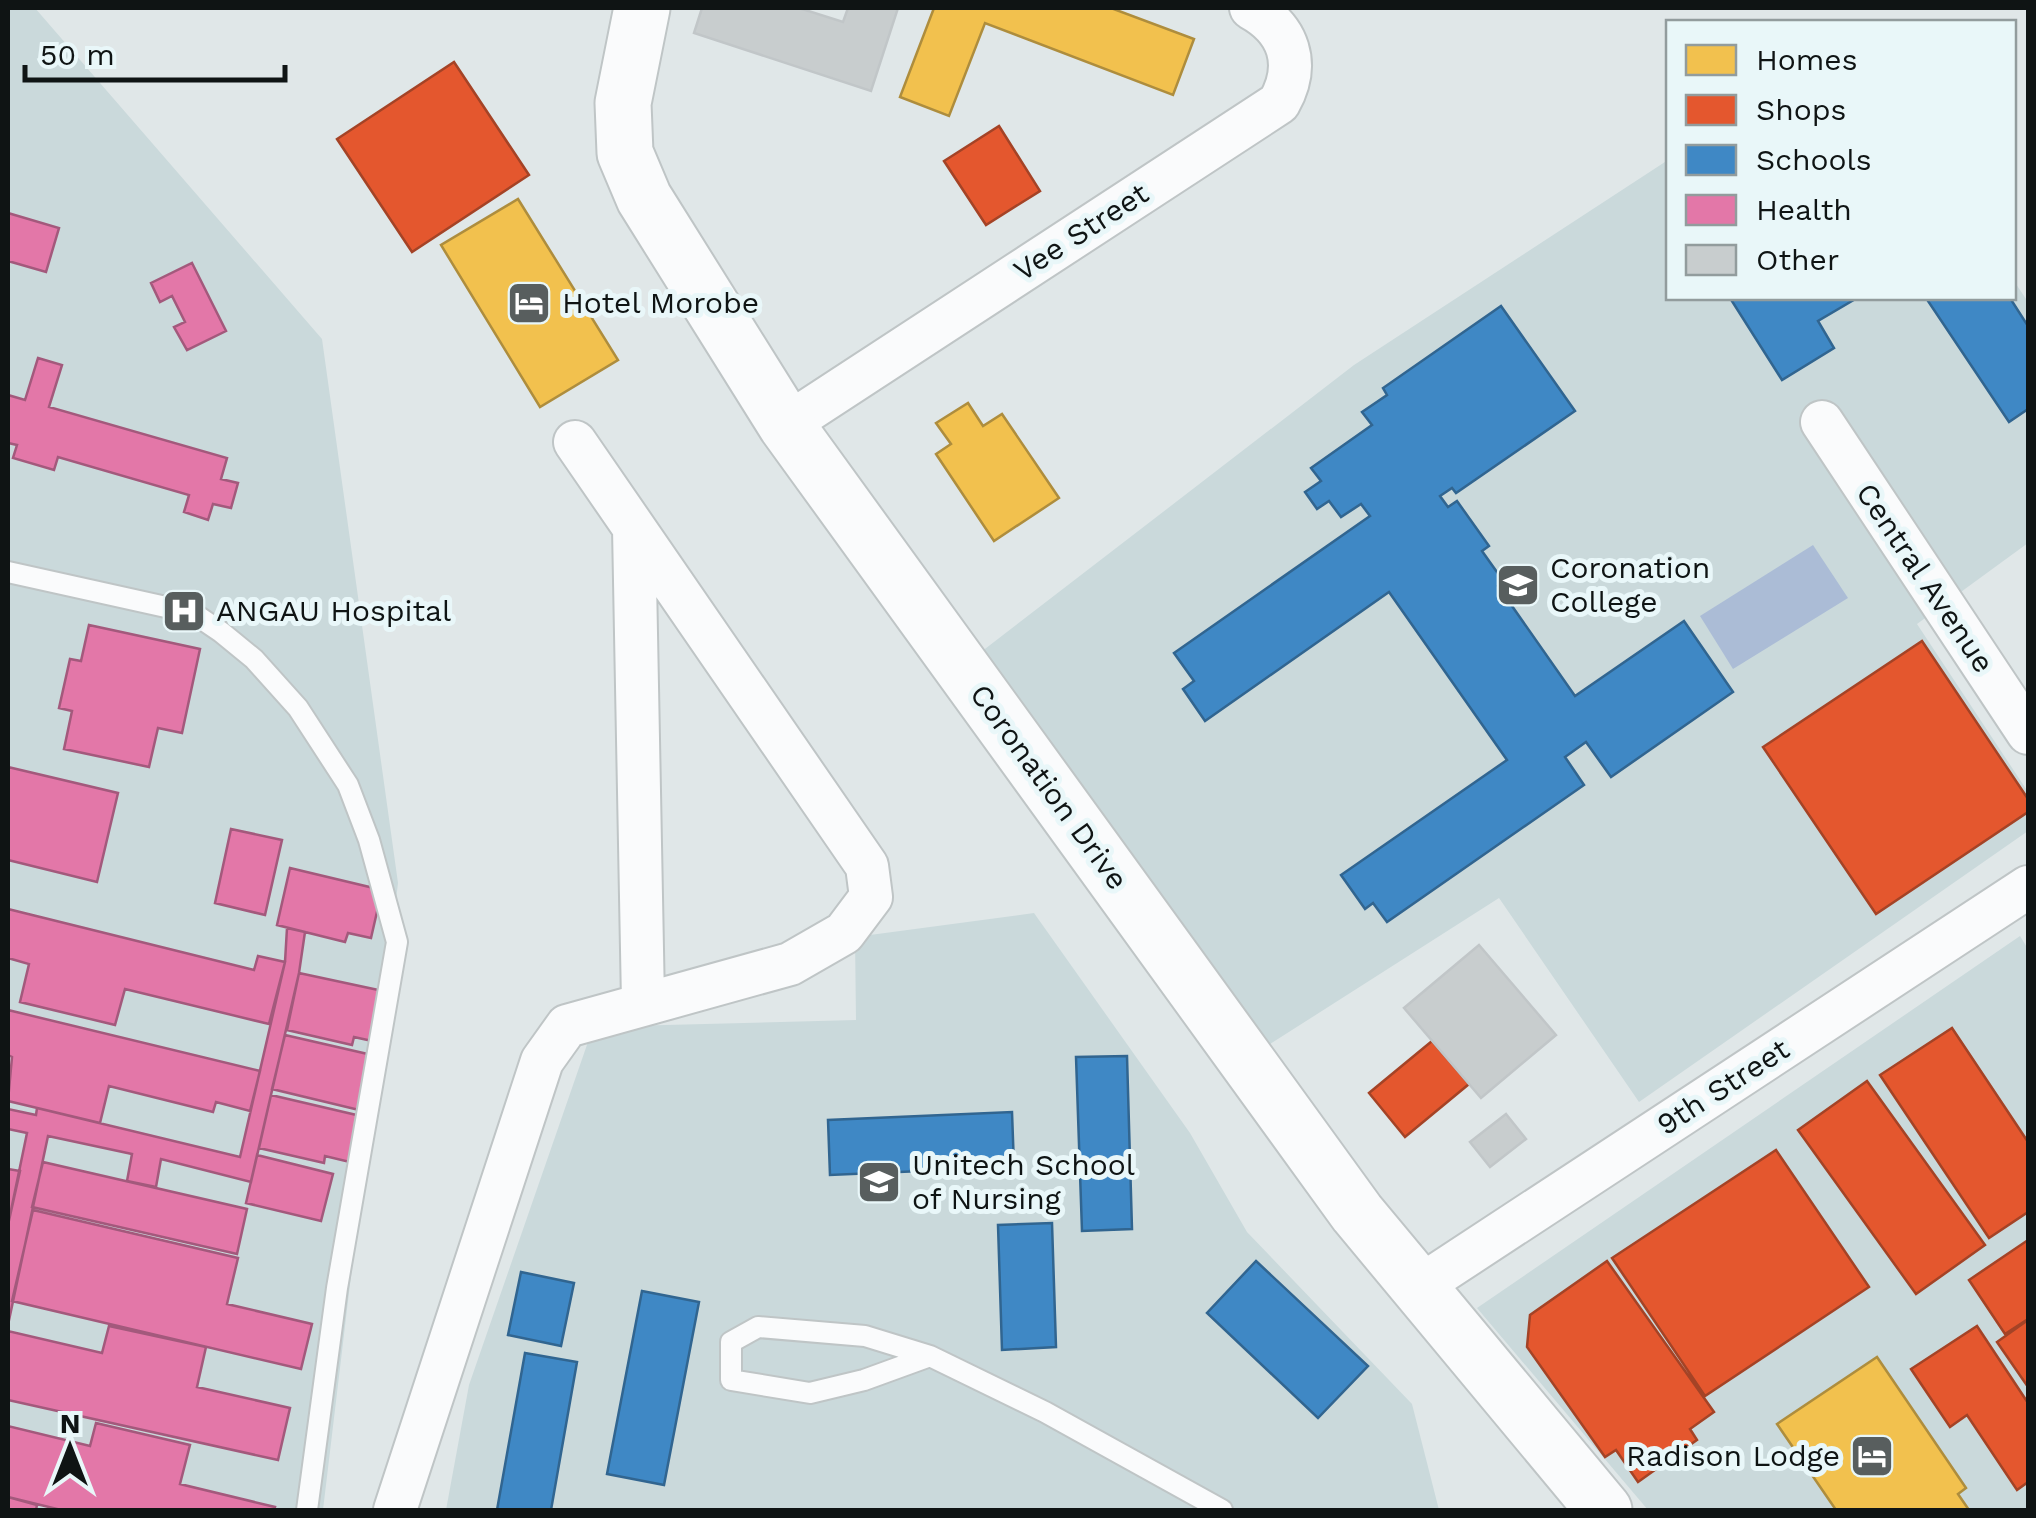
<svg xmlns="http://www.w3.org/2000/svg" width="2036" height="1518" font-family="'Work Sans',sans-serif">
	<rect width="100%" height="100%" fill="#e0e7e8"/>
	<!-- built -->
	<path fill="#cad9db" d="M8,8H35L322,339L398,883L323,1510H8Z
		M1668,160V298H2014V281L2028,302V543L1917,624L2028,792V831L1639,1102L1499,898L1267,1046L981,652L1354,365Z
		M1034,913L1190,1133L1247,1232L1412,1404L1439,1510H446L469,1385L589,1039L626,1026L856,1020L855,937Z
		M2020,936L2028,949V1510H1648L1477,1308Z"/>
	<!-- water -->
	<path fill="#abbcd6" d="M1813,545L1848,598L1733,669L1700,616Z"/>
	<!-- homes -->
	<path fill="#f2c14e" stroke="#ae8d3d" stroke-width="2.5" d="M934,8H1111L1194,39L1173,95L985,23L949,116L900,97Z
		M518,199L618,360L540,407L441,245Z
		M968,403L983,426L1002,414L1059,498L994,541L936,454L951,444L936,423Z
		M1877,1357L1966,1488L1958,1494L1969,1510H1836L1777,1424Z"/>
	<!-- shops -->
	<path fill="#e4572e" stroke="#a44326" stroke-width="2.5" d="M454,62L529,175L412,252L337,139Z
		M999,126L1040,191L986,225L944,161Z
		M1922,641L2028,799V812L1876,914L1763,747Z
		M1952,1028L2028,1142V1212L1989,1238L1880,1075Z
		M1432,1041L1469,1084L1405,1137L1369,1093Z
		M1867,1081L1985,1245L1916,1294L1798,1130Z
		M1776,1150L1869,1287L1705,1396L1612,1258Z
		M2028,1240V1319L2005,1334L1969,1280Z
		M1607,1261L1714,1412L1690,1429L1697,1440L1638,1482L1616,1450L1605,1457L1527,1347L1530,1315Z
		M2028,1320V1387L1997,1342Z
		M1977,1326L2028,1403V1482L2017,1490L1967,1415L1950,1427L1911,1369Z"/>
	<!-- schools -->
	<path fill="#3f88c5" stroke="#316590" stroke-width="2.5" d="M1730,298H1857L1818,321L1834,348L1782,380Z
		M1926,298H2010L2028,326V409L2009,422Z
		M1501,306L1575,411L1456,493L1452,488L1440,496L1448,507L1457,501L1489,546L1482,551L1504,582L1498,586L1575,696L1684,621L1733,692L1611,777L1586,742L1565,757L1584,785L1387,922L1373,903L1365,909L1341,875L1507,760L1389,592L1205,721L1183,689L1194,681L1174,653L1370,516L1361,504L1341,517L1329,501L1317,509L1305,492L1321,481L1311,468L1372,425L1362,412L1387,395L1383,388Z
		M1127,1056L1132,1229L1082,1231L1076,1057Z
		M1012,1112L1014,1167L830,1175L828,1120Z
		M1052,1223L1056,1347L1002,1350L998,1225Z
		M1256,1261L1368,1366L1318,1418L1207,1313Z
		M521,1272L574,1283L561,1346L508,1335Z
		M642,1291L699,1302L664,1485L607,1474Z
		M525,1353L577,1362L551,1510H497Z"/>
	<!-- health -->
	<path fill="#e377a8" stroke="#a3597c" stroke-width="2.5" d="M8,213L59,228L46,272L8,261Z
		M192,263L226,331L187,350L174,327L185,322L172,296L160,302L151,283Z
		M38,358L62,365L49,407L227,458L221,479L238,483L231,508L213,504L208,520L184,512L189,495L58,457L54,470L13,458L17,445L8,443V395L25,400Z
		M89,625L200,649L182,733L158,728L149,767L64,749L72,711L59,708L70,659L81,661Z
		M8,767L118,793L97,882L8,860Z
		M231,829L282,840L265,915L215,903Z
		M290,868L382,890L371,938L348,933L345,942L277,925Z
		M8,909L254,970L258,956L285,962L269,1024L125,989L115,1025L20,1002L29,964L8,958Z
		M287,928L305,932L299,973L251,1182L161,1159L156,1187L127,1181L132,1154L48,1136L8,1325V1225L27,1133L8,1129V1109L36,1115L37,1108L240,1157L285,962Z
		M299,973L383,991L372,1041L354,1037L352,1045L287,1030Z
		M8,1010L260,1071L250,1111L216,1102L213,1112L109,1086L100,1123L8,1101L12,1057L8,1055Z
		M285,1035L372,1055L359,1110L272,1089Z
		M271,1095L365,1117L354,1163L325,1156L324,1163L259,1148Z
		M257,1155L333,1174L321,1221L246,1203Z
		M43,1162L247,1209L237,1254L32,1207Z
		M8,1169L20,1171L8,1225Z
		M33,1210L238,1258L227,1304L312,1324L301,1369L12,1301Z
		M109,1326L206,1347L197,1387L290,1408L278,1460L8,1400V1331L102,1353Z
		M96,1423L190,1445L180,1484L275,1507L274,1510H61L8,1497V1426L90,1446Z
		M8,1497L37,1505L36,1510H8Z"/>
	<!-- building -->
	<path fill="#c8cdce" stroke="#c1c6c8" stroke-width="2.5" d="M702,8H799L843,22L848,8H898L871,91L694,33Z
		M1479,945L1556,1035L1481,1098L1404,1008Z
		M1506,1114L1526,1139L1490,1167L1470,1142Z"/>
	<g fill="none" stroke-linecap="round" stroke-linejoin="round">
		<!-- lane casing -->
		<g stroke="#bfc5c6" stroke-width="24">
			<path id="lane" d="M8,572L193,613L221,632L254,659L298,708L348,785L369,840L397,942L337,1288L307,1510
				M930,1356L864,1380L810,1393L731,1380V1342L758,1327L865,1336L930,1356L1045,1412L1222,1510"/>
		</g>
		<!-- street casing -->
		<g stroke="#bfc5c6" stroke-width="46">
			<path id="street" d="M1822,422L2028,733
				M786,425L1279,103C1301,64 1289,29 1251,8
				M634,528L643,1002
				M1417,1288L2028,887
				M395,1510L542,1061L567,1026L790,964L844,933L871,897L867,866L575,442"/>
		</g>
		<!-- secondary casing -->
		<g stroke="#bfc5c6" stroke-width="59">
			<path id="secondary" d="M642,8L623,103L625,153L644,198L786,425L1357,1213L1604,1510"/>
		</g>
		<!-- lane -->
		<use href="#lane" stroke="#fafbfc" stroke-width="20"/>
		<!-- street -->
		<use href="#street" stroke="#fafbfc" stroke-width="42"/>
		<!-- secondary -->
		<use href="#secondary" stroke="#fafbfc" stroke-width="55"/>
	</g>
	<!-- icons -->
	<defs>
		<g id="hotel-square" transform="scale(2.25)"><rect x="-9" y="-9" width="18" height="18" rx="4" fill="#585e5e" stroke="#e9f7f9"/><path d="M-6-4.5h1.5V1H6V5H4.5V3h-9V5H-6ZM-4 0a1.8 1.8 0 1 1 3.6 0ZM.5 0V-2.5h3Q6-2.5 6 0Z" fill="#fff"/></g>
		<g id="school-square" transform="scale(2.25)"><rect x="-9" y="-9" width="18" height="18" rx="4" fill="#585e5e" stroke="#e9f7f9"/><path d="M0-5L7-2L0 1L-7-2ZM-4 1L0 2.5L4 1V4Q0 6-4 4Z" fill="#fff"/></g>
		<g id="hospital-square" transform="scale(2.25)"><rect x="-9" y="-9" width="18" height="18" rx="4" fill="#585e5e" stroke="#e9f7f9"/><path d="M-5-5h3v3.5h4V-5h3V5h-3V1.5h-4V5h-3Z" fill="#fff"/></g>
		<g id="university-square" transform="scale(2.25)"><rect x="-9" y="-9" width="18" height="18" rx="4" fill="#585e5e" stroke="#e9f7f9"/><path d="M0-5L7-2L0 1L-7-2ZM-4 1L0 2.5L4 1V4Q0 6-4 4Z" fill="#fff"/></g>
	</defs>
	<g fill-rule="evenodd">
		<use href="#hotel-square" x="529" y="303"/>
		<use href="#school-square" x="1518" y="585"/>
		<use href="#hospital-square" x="184" y="611"/>
		<use href="#university-square" x="879" y="1182"/>
		<use href="#hotel-square" x="1872" y="1456"/>
	</g>
	<g text-anchor="middle" stroke-width="10" stroke-linejoin="round" paint-order="stroke">
		<!-- street labels -->
		<g font-size="30" fill="#0f1414" stroke="#e9f7f9">
			<text transform="translate(1081 232) rotate(-33)" y="10">Vee Street</text>
			<text transform="translate(1925 578) rotate(56)" y="10">Central Avenue</text>
			<text transform="translate(1049 787) rotate(54)" y="10">Coronation Drive</text>
			<text transform="translate(1723 1087) rotate(-33)" y="10">9th Street</text>
		</g>
		<!-- poi labels -->
		<g font-size="30" fill="#0f1414" stroke="#e9f7f9" text-anchor="start">
			<text x="562" y="313">Hotel Morobe</text>
			<text x="1550" y="578">Coronation<tspan x="1550" dy="34">College</tspan></text>
			<text x="216" y="621">ANGAU Hospital</text>
			<text x="912" y="1175">Unitech School<tspan x="912" dy="34">of Nursing</tspan></text>
			<text x="1840" y="1466" text-anchor="end">Radison Lodge</text>
		</g>
	</g>
	<!-- border -->
	<rect width="2036" height="1518" fill="none" stroke="#0f1414" stroke-width="20"/>
	<!-- legend -->
	<rect x="1666" y="20" width="350" height="280" fill="#e9f7f9" stroke="#929c9d" stroke-width="2.5"/>
	<rect x="1686" y="45" width="50" height="30" fill="#f2c14e" stroke="#929c9d" stroke-width="2.5"/>
	<text x="1756" y="70" font-size="30" fill="#0f1414">Homes</text>
	<rect x="1686" y="95" width="50" height="30" fill="#e4572e" stroke="#929c9d" stroke-width="2.5"/>
	<text x="1756" y="120" font-size="30" fill="#0f1414">Shops</text>
	<rect x="1686" y="145" width="50" height="30" fill="#3f88c5" stroke="#929c9d" stroke-width="2.5"/>
	<text x="1756" y="170" font-size="30" fill="#0f1414">Schools</text>
	<rect x="1686" y="195" width="50" height="30" fill="#e377a8" stroke="#929c9d" stroke-width="2.5"/>
	<text x="1756" y="220" font-size="30" fill="#0f1414">Health</text>
	<rect x="1686" y="245" width="50" height="30" fill="#c8cdce" stroke="#929c9d" stroke-width="2.5"/>
	<text x="1756" y="270" font-size="30" fill="#0f1414">Other</text>
	<!-- north arrow -->
	<g transform="translate(70 1448)" stroke="#e9f7f9" stroke-width="8" paint-order="stroke">
	<path d="M0-8L18 38L0 25L-18 38Z" fill="#0f1414"/>
	<text y="-15" font-size="28" font-weight="bold" text-anchor="middle" fill="#0f1414">N</text>
	</g>
	<!-- scale -->
	<path d="M25 65v15h260v-15" fill="none" stroke="#0f1414" stroke-width="5"/>
	<text x="40" y="65" font-size="30" fill="#0f1414" stroke="#e9f7f9" stroke-width="8" paint-order="stroke">50 m</text>
</svg>
